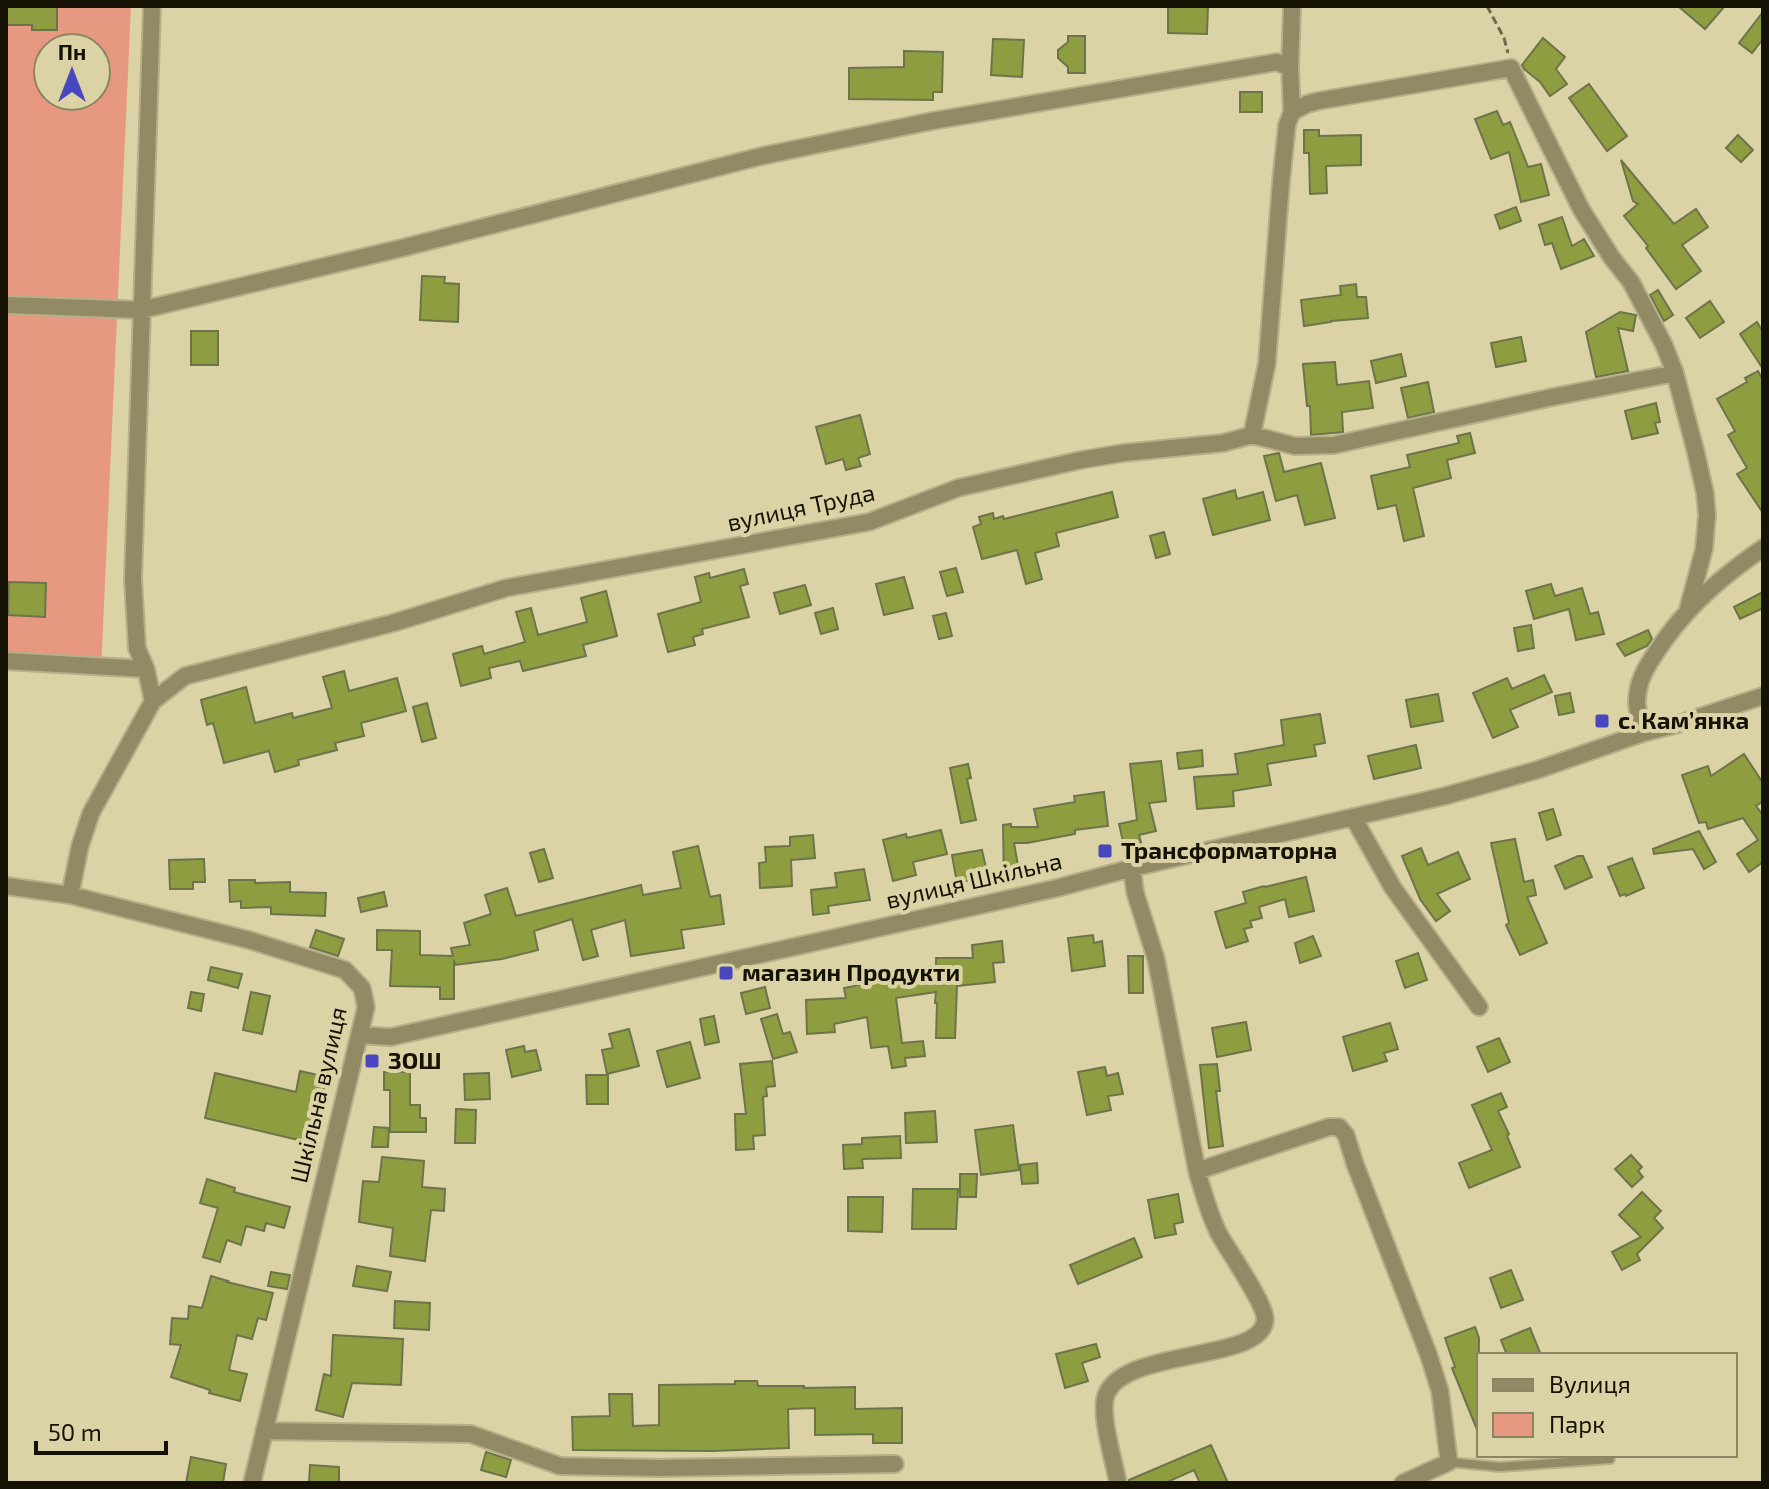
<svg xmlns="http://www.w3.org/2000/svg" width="1769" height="1489" font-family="'Exo 2',sans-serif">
	<rect width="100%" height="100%" fill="#dbd2a5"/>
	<!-- green -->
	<path fill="#e79880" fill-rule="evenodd" d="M6,6H131L101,671L6,667ZM48,48H96V96H48Z"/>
	<!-- building -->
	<path fill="#8e9d40" stroke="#6d744c" stroke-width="2" d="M6,6H57V30H32V25H6Z
		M1168,6H1208L1207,34L1168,33Z
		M1678,6H1725L1705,29Z
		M1763,12V39L1752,53L1739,43Z
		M1068,36H1085V73H1068V67L1058,58V50L1068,42Z
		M1543,38L1565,57L1556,69L1567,84L1550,96L1540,82L1524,69L1522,65Z
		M993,39L1024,40L1022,77L991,75Z
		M904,51L943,52L942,92H933V100L849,99V68L904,67Z
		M1589,84L1627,136L1607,151L1569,98Z
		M1240,92H1262V112H1240Z
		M1497,111L1503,125L1510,122L1528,167L1541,164L1549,195L1521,202L1509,152L1491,159L1475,119Z
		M1304,130H1319V136L1361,135V165L1326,166L1327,193L1310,194L1309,153H1304Z
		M1738,135L1753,150L1741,162L1726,148Z
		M1621,160L1674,224L1696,209L1708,227L1682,245L1701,271L1676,289L1646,248L1648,246L1624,216L1638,204L1633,201Z
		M1516,207L1521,221L1500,229L1495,215Z
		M1562,217L1572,246L1584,239L1594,256L1561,269L1552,243L1545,245L1539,225Z
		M422,276L445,277L444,283L459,284L458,322L420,320Z
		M1356,284L1357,297H1366L1368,318L1331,321V322L1304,326L1301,300L1341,295L1340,286Z
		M1658,290L1673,315L1664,321L1650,295Z
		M1710,301L1724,322L1700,338L1686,318Z
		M1620,312L1636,315L1633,331L1618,328L1628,371L1596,377L1586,332Z
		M1757,322L1763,332V369L1740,334Z
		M191,331H218V365H191Z
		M1521,337L1526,361L1496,367L1491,343Z
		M1401,354L1406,376L1376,383L1371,361Z
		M1335,362L1337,385L1369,381L1373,408L1342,412L1343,432L1311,435L1310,406H1307L1303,364Z
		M1758,371L1763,380V513L1737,474L1747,468L1728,435L1735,431L1717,399L1747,382L1745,378Z
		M1428,382L1434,412L1408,418L1401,388Z
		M1656,403L1660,422L1655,423L1658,433L1632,439L1625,411Z
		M860,415L870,454L858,458L861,466L846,470L843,459L826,464L816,427Z
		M1470,433L1475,453L1447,460L1451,478L1413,488L1424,536L1404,541L1396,505L1378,509L1371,476L1410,467L1407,455L1459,443L1457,436Z
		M1279,453L1284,472L1321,463L1335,518L1305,525L1297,495L1276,501L1264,456Z
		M1235,490L1237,499L1263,492L1270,520L1213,535L1203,499Z
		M1112,492L1118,517L1056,533L1059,546L1035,553L1042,579L1026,584L1017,550L982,559L973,527L981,524L979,517L993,513L994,519L1003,516L1004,519Z
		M1164,532L1170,554L1156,558L1150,536Z
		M956,568L963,592L947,596L940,572Z
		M744,569L748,584L740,586L749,617L702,629L703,634L693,637L695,645L668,652L658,614L701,602L695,577L709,573L710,578Z
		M904,577L913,608L884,615L876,584Z
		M9,582L46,583L45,617L8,615Z
		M1551,584L1555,596L1582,588L1590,614L1598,612L1604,634L1576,640L1569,609L1534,619L1526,591Z
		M805,585L811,605L780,614L774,593Z
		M606,591L617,636L583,645L586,656L523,671L520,661L489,668L491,678L461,686L453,654L482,646L484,654L525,642L516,612L531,608L538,635L587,622L581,598Z
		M1763,592V608L1740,619L1734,607Z
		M833,608L838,629L821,634L815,613Z
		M946,613L952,636L939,639L933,616Z
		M1531,625L1534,648L1518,651L1514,628Z
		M1648,630L1652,639L1647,646L1625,656L1617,644Z
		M344,671L349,691L397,678L406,711L361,723L364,736L335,743L337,750L298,760L299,765L275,772L269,751L224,763L213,723L207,725L201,700L246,687L255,723L292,713L293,718L332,708L323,677Z
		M1544,675L1552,692L1510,710L1518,727L1493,738L1473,693L1507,678L1512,689Z
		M1570,693L1574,712L1559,715L1555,696Z
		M1438,694L1443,721L1411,727L1406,700Z
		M427,703L436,738L422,742L413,707Z
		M1320,714L1325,743L1314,745L1316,756L1267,764L1271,785L1233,791L1234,806L1197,809L1194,777L1238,774L1235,754L1284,745L1281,720Z
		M1416,745L1421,768L1374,779L1368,756Z
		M1202,750L1203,766L1179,769L1177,753Z
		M1744,754L1763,783V801L1756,806L1763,815V862L1749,872L1737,854L1758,840L1743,818L1708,829L1706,822L1699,823L1682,775L1708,766L1711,776Z
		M1161,761L1166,801L1149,803L1156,831L1139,835L1142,846L1125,850L1119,824L1137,820L1130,764Z
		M968,764L971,778L967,779L976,820L961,823L950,768Z
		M1104,792L1108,826L1075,830V834L1027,843H1014L1020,877L1004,880L1003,825L1011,824V827H1038L1034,809L1075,802L1074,796Z
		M1553,809L1561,835L1547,840L1539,813Z
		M941,830L947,854L913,862L916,875L893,881L883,840L906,834L907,838Z
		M1699,831L1716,862L1704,869L1693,849L1654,854L1653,849Z
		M813,835L815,858L791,860L792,886L760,888L759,863L766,862L765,847L790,846V837Z
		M1515,839L1524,882L1533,880L1536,895L1527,897L1547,943L1520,955L1506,925L1509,923L1491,843Z
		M698,846L710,897L720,895L724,924L681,930L684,948L631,956L625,920L591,930L598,956L583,960L572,919L534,931L538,950L502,959L455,965L454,960V999H440V987L390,986L392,950H377V930L420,931V955L453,956L451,948L470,945L464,923L491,914L485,895L507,888L516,916L641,885L643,895L681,888L673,852Z
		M1421,848L1428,865L1458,852L1470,879L1437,894L1450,911L1436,921L1420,899L1402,856Z
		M544,849L553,878L539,882L530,853Z
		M982,850L988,877L957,883L952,855Z
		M1578,856H1583L1592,877L1565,889L1555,866Z
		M1632,858L1644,888L1626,896L1625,894L1620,896L1608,867Z
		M204,859L205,882H193V889H170L169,860Z
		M864,869L870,900L828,906L829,913L813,915L811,890L837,887L835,873Z
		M1306,877L1314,911L1289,917L1285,899L1259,907L1262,918L1250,921L1252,927L1244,929L1248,941L1226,948L1215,912L1246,903L1243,892L1264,886L1265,887Z
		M229,880H255V883L290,882V892L326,893L325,916L271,914V907L241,908V901L230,902Z
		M384,892L387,906L361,912L358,898Z
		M316,930L344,939L338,956L310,947Z
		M1093,935L1094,943L1102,941L1105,966L1072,971L1068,938Z
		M1313,936L1321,956L1300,963L1295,943Z
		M1002,941L1004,962L993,963L995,982L957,986L955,1038H936L937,1003H935L936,992L896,998L902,1043L923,1041L925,1056L905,1058L906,1066L892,1068L888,1046L871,1048L867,1017L834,1024L835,1032L807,1034L806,1000L846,998L844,988L894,978V976L936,969V958H973L972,945Z
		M1418,953L1427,980L1405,988L1396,961Z
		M1128,956H1143V993H1129Z
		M211,967L242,974L238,988L208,980Z
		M765,987L770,1008L746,1014L741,993Z
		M191,992L204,994L201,1011L188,1008Z
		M251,992L270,996L262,1034L243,1030Z
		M777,1014L783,1034L790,1032L797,1052L773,1059L761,1019Z
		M714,1016L719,1042L705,1045L700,1019Z
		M1246,1022L1251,1050L1217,1057L1212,1028Z
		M1390,1023L1398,1049L1384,1053L1387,1061L1353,1071L1343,1037Z
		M629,1029L639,1066L607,1074L602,1050L613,1048L609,1034Z
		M1499,1038L1510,1062L1488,1072L1477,1047Z
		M690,1042L700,1078L667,1087L657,1051Z
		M524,1046L525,1052L536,1050L541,1070L512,1077L506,1050Z
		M772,1061L775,1086L766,1087L767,1096L763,1097L765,1135L753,1136L754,1149L736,1150L735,1114H746L740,1064Z
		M1217,1064L1220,1091H1216L1223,1146L1209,1148L1200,1065Z
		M1105,1067L1107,1076L1118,1073L1123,1094L1108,1096L1111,1110L1087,1115L1078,1072Z
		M300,1071L327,1077L311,1143L205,1118L215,1073L296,1092Z
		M384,1072H410V1105H420V1118H426V1132H390V1090H384Z
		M489,1073L490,1099L465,1100L464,1074Z
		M586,1075H608V1104H587Z
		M1501,1093L1507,1107L1498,1111L1509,1134L1507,1136L1520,1167L1469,1188L1459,1163L1492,1150L1472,1105Z
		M456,1109L476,1110L475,1143H455Z
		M935,1111L937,1142L906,1143L905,1113Z
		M1013,1125L1019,1170L981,1175L975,1130Z
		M374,1127L389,1128L388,1147H372Z
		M900,1136L901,1158L862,1159L863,1168L844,1169L843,1145L862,1144V1138Z
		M1631,1155L1642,1167L1638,1171L1643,1177L1632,1187L1615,1169Z
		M382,1157L424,1161L422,1187L445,1189L444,1211L431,1210L425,1261L390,1256L393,1228L359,1222L363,1181L379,1182Z
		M1037,1163L1038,1183L1022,1184L1020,1165Z
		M960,1174H977L976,1197H960Z
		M207,1179L235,1188L234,1192L290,1207L284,1228L266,1223L264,1231L246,1226L241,1245L227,1240L220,1262L203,1257L218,1208L200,1203Z
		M913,1189H958L956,1229H912Z
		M1642,1192L1661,1211L1654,1218L1663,1228L1637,1254L1640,1260L1622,1270L1612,1252L1641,1237L1619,1215Z
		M1178,1194L1183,1222L1174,1224L1176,1234L1155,1238L1148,1200Z
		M848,1197H883L882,1232L848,1231Z
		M1134,1238L1142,1257L1078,1284L1070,1265Z
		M357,1266L391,1272L387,1291L353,1286Z
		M1511,1270L1523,1300L1501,1308L1490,1278Z
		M271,1272L290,1275L287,1289L268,1286Z
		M211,1276L228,1281L227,1282L273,1293L266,1320L258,1318L252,1339L237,1335L229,1370L247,1374L240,1401L209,1393L210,1390L171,1377L181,1345L170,1344L172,1318L188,1319L189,1306L202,1308Z
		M395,1301L430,1303L429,1330L394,1328Z
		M1475,1327L1479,1338L1478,1432L1452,1368L1455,1367L1445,1338Z
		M1530,1328L1541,1355H1507L1501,1340Z
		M333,1335L403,1339L401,1385L352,1383L343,1417L316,1410L324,1374L331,1376Z
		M1096,1344L1100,1357L1082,1363L1088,1381L1065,1388L1056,1354Z
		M735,1381H757L758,1386H804V1388L855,1387V1409L902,1408V1443H873V1434L815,1435V1408L788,1409L789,1448L713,1451L573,1450L572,1417L610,1416L609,1394H632L633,1426L659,1425V1385L735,1384Z
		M1211,1445L1228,1483H1200L1194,1470L1165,1483H1129V1480Z
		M486,1452L511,1460L506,1477L481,1470Z
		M191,1457L226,1464L223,1483H186Z
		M310,1465L339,1467V1483H309Z"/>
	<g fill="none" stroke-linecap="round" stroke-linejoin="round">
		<!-- lane casing -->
		<g stroke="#b7af88" stroke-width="12">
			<path id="lane" d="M1449,1462L1500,1467L1610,1459"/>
		</g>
		<!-- street casing -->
		<g stroke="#b7af88" stroke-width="20">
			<path id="street" d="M152,6L133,579L137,648L146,669L153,701
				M1292,112L1307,104L1318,101L1511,68L1581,209L1612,258L1631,282L1664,345L1675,373L1696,453L1705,493L1707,515L1704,549L1688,609
				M6,305L141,310L402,248L762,156L932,121L1277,62L1290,68
				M1252,435L1267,363L1281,182L1287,125L1292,112L1290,68L1292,6
				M1252,435L1295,446L1334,445L1553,397L1675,373
				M6,661L146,669
				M1643,733C1641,723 1637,712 1637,702C1637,682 1646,667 1657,651C1685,608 1721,577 1763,548
				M1353,817L1393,888L1479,1007
				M1132,868L1135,892L1156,959L1197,1171L1329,1127H1339L1346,1135L1355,1164L1429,1356L1440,1391L1449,1462L1403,1483
				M6,886L70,895L249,940L345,970L362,988L366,1007L252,1483
				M70,895L80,846L91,813L153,701L185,676L393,623L506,588L869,522L958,488L1081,460L1123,453L1223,443L1252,435
				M359,1035L391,1037L1057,888L1132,868L1445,796L1537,770L1643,733L1678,724L1763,696
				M264,1431L471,1434L560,1466L659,1468L895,1464
				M1118,1483C1114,1461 1101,1420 1105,1399C1116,1346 1265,1364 1265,1319C1265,1303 1229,1252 1219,1234C1209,1214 1203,1192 1197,1171"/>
		</g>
		<!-- path -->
		<path stroke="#6f694d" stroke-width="3" stroke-dasharray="8 4" stroke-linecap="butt" d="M1487,6L1504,38L1508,53"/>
		<!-- lane -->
		<use href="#lane" stroke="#928a65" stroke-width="8"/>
		<!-- street -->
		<use href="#street" stroke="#928a65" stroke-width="16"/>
	</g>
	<!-- markers -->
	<g fill="#4847bd" stroke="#dbd2a5" stroke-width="3">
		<rect x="1594" y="713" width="16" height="16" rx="4"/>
		<rect x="1097" y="843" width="16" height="16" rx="4"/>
		<rect x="718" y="965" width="16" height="16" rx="4"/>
		<rect x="364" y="1053" width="16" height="16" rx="4"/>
	</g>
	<g text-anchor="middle" stroke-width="8" stroke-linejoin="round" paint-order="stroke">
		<!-- street labels -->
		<g font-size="24" fill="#151203" stroke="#dbd2a5">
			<text transform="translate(801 508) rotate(-12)" y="8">вулиця Труда</text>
			<text transform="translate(974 881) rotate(-13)" y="8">вулиця Шкільна</text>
			<text transform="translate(319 1095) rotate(-77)" y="8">Шкільна вулиця</text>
		</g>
		<!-- poi labels -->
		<g font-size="24" font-weight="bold" fill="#151203" stroke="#dbd2a5" text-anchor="start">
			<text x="1618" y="729">с. Кам’янка</text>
			<text x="1121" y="859">Трансформаторна</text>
			<text x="742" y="981">магазин Продукти</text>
			<text x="388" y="1069">ЗОШ</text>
		</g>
	</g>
	<!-- border -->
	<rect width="1769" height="1489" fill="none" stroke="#151203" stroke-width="16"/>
	<!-- legend -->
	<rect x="1477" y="1353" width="260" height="104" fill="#dbd2a5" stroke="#8c8564" stroke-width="2"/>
	<rect x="1493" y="1379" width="40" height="12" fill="#928a65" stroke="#8c8564" stroke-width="2"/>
	<text x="1549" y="1393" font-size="24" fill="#151203">Вулиця</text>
	<rect x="1493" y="1413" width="40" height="24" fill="#e79880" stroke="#8c8564" stroke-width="2"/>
	<text x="1549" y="1433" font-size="24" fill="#151203">Парк</text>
	<!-- north arrow -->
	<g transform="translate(72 72)"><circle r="38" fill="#dbd2a5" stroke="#8c8564" stroke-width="2"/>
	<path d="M0-6L14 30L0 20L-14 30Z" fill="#4847bd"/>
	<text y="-12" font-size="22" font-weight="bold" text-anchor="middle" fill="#151203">Пн</text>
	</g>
	<!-- scale -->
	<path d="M36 1441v12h130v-12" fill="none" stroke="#151203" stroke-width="4"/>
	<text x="48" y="1441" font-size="24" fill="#151203" stroke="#dbd2a5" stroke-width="6" paint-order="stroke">50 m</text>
</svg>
